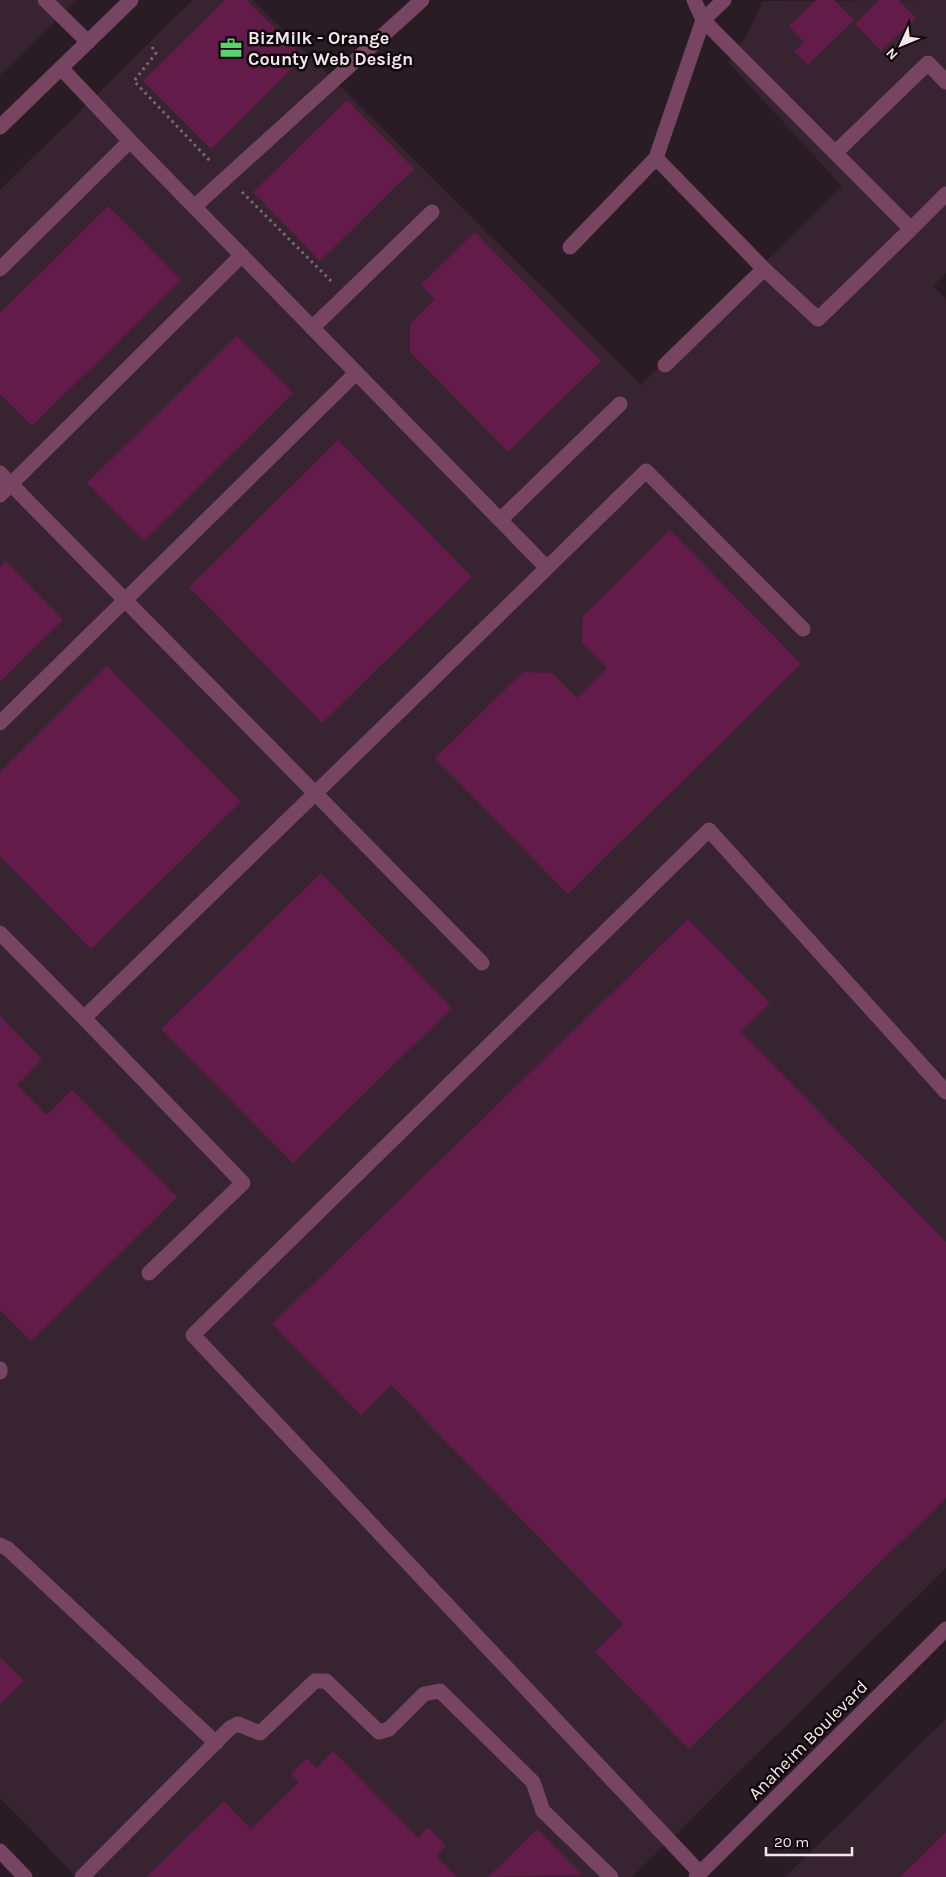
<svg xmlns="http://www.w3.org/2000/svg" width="946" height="1877" font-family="Karla,sans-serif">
	<rect width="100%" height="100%" fill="#2a1c24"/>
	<!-- built -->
	<path fill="#382430" d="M0,0H77L0,75Z
		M193,0H253L641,385L842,186L728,62L747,35L763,1L946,0V273L933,286L946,299V1568L632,1877H77L0,1798V190Z
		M946,1719V1877H785Z"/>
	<!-- building -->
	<path fill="#631b4a" d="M225,0H247L303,57L211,149L143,81Z
		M816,0H834L854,20L808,65L794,51L804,42L789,26Z
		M879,0H899L916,18L881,51L855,24Z
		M347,100L414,169L320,261L253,192Z
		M108,206L181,280L32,426L0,394V313Z
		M475,232L601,361L508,452L410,352V324L435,299L421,285Z
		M237,336L293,393L144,541L87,483Z
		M338,440L472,577L322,723L189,587Z
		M670,530L801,664L568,894L435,758L523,672L552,673L577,698L607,668L582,643L583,616Z
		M6,561L63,620L0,682V567Z
		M107,666L241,802L91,949L0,856V772Z
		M321,873L452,1008L293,1163L161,1029Z
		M688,919L770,1003L741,1032L946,1242V1498L689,1749L595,1652L623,1624L391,1385L361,1415L272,1324Z
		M0,1016L42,1059L17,1085L47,1115L72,1090L177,1197L31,1341L0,1310Z
		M0,1657L24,1681L0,1704Z
		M333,1751L418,1838L428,1827L446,1846L436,1856L457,1877H146L224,1801L251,1829L299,1782L291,1774L307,1758L317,1768Z
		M537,1829L582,1875L488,1877Z
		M946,1832V1877H900Z"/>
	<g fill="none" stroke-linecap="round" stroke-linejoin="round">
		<!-- path -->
		<path stroke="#776a72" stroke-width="3" stroke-dasharray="2.5 4" stroke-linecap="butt" d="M152,47L156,53L134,81L211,162
			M242,192L331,281"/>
		<!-- service -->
		<path stroke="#774562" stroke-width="15" d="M45,0L88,42
			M835,153L928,63L946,82
			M656,158L703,20
			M194,207L422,0
			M911,229L946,194
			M570,247L656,158L764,269
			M0,269L130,141L61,68
			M312,328L432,212
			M665,365L764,269L818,319L911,229L703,20L694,0
			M0,473L482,963
			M0,495L242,255
			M500,520L620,404
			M547,568L646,471L803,629
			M0,723L356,373
			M0,933L84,1018L547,568L130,141
			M84,1018L243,1183L149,1273
			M0,1369V1372
			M0,1545L8,1549L216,1743
			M700,1873L193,1335L709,830L946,1092
			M82,1877L230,1728L238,1724L260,1733L315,1681H326L379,1732L389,1729L424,1694L440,1691L533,1782L543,1811L611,1877"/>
		<!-- minor -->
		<path stroke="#774562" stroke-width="15" d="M703,20L724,0
			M0,127L131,0
			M0,1851L25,1877"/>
		<!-- tertiary -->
		<path stroke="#774562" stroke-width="15" d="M696,1877L946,1629"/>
	</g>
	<!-- icons -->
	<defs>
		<g id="office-bare" transform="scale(1.725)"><path d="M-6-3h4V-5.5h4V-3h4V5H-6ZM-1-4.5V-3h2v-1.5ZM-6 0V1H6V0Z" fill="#5ad56e" stroke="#0f090c" stroke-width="2.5" paint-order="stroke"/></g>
	</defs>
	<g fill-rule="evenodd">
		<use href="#office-bare" x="231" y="48"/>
	</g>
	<g text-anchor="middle" stroke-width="5" stroke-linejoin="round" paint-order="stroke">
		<!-- poi labels -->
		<g font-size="18" font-weight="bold" fill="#f1e6ec" stroke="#0f090c" text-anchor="start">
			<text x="248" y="44">BizMilk - Orange<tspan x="248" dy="21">County Web Design</tspan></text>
		</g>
		<!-- street labels -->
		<g font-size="18" fill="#f1e6ec" stroke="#0f090c">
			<text transform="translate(808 1740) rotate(-45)" y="6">Anaheim Boulevard</text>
		</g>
	</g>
	<!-- north arrow -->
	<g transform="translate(901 45) rotate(226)" stroke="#0f090c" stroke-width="4" paint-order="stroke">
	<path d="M0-4L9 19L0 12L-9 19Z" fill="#f1e6ec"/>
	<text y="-8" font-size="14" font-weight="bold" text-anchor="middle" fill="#f1e6ec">N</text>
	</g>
	<!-- scale -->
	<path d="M766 1847v8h86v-8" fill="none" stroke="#f1e6ec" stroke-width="2.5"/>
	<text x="774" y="1847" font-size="15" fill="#f1e6ec" stroke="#0f090c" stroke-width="4" paint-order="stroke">20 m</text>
</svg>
